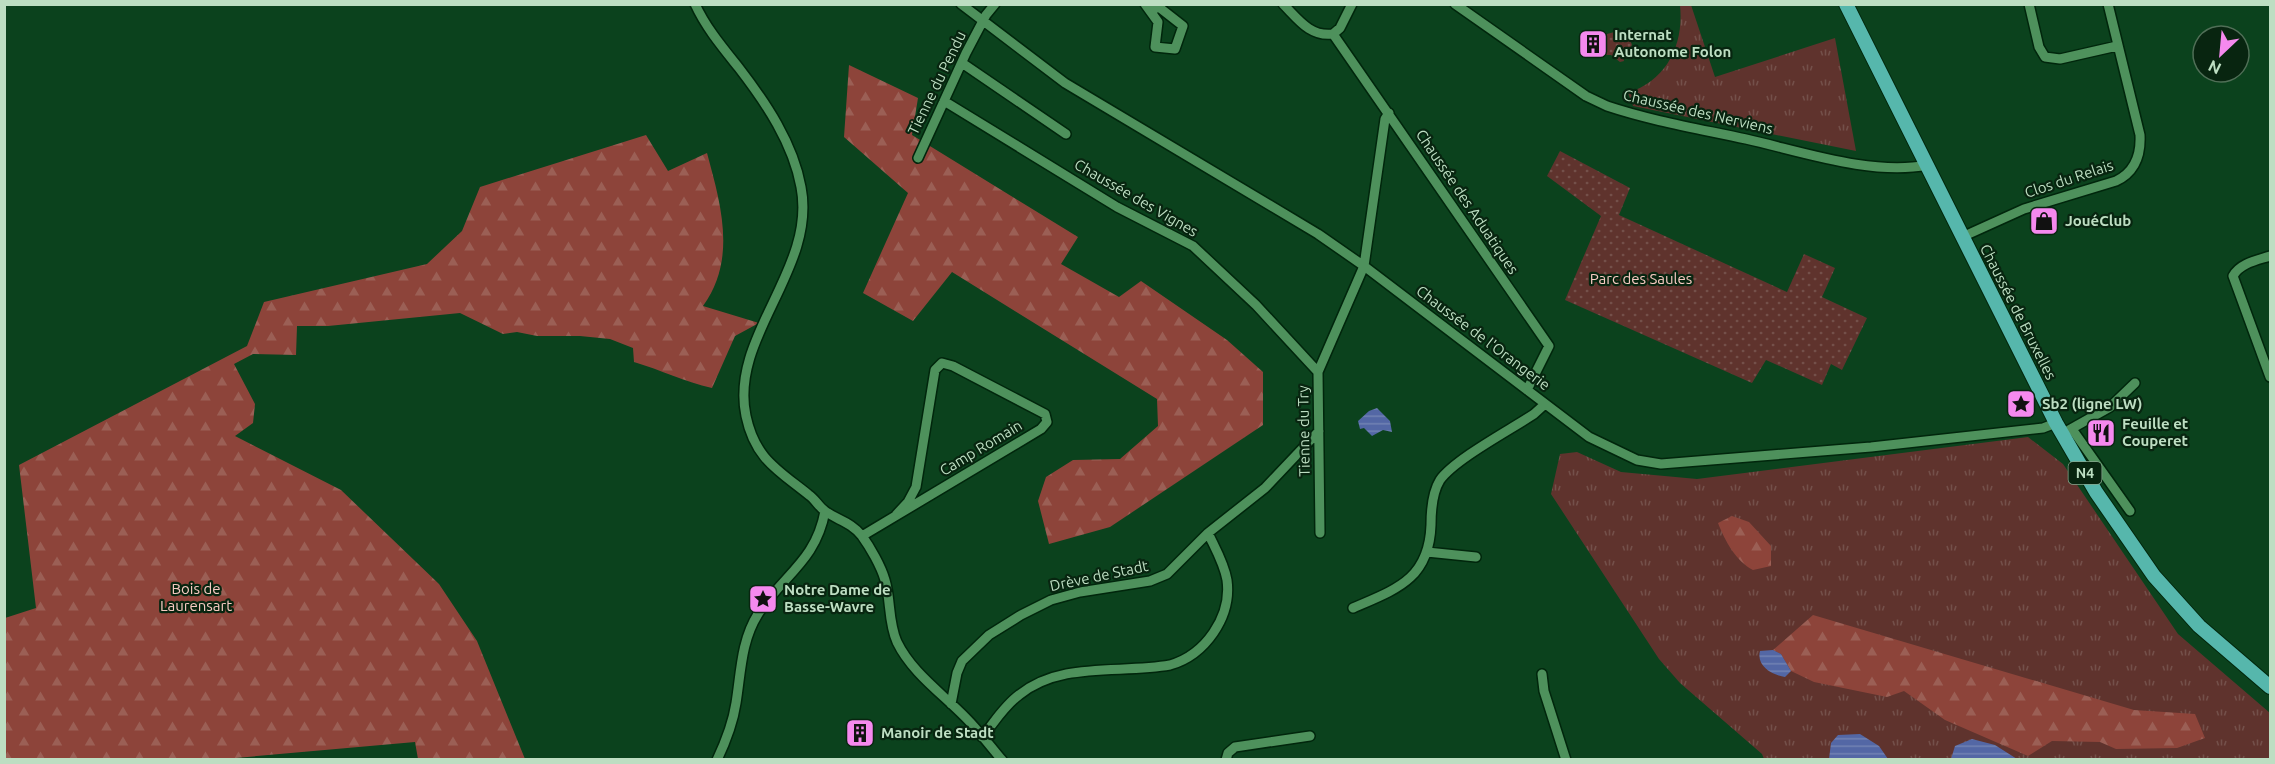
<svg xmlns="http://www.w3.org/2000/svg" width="2275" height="764" font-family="Ubuntu,sans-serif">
	<defs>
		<pattern id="grass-tufts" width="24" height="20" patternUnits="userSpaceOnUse" patternTransform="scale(1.5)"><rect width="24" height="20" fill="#5f332d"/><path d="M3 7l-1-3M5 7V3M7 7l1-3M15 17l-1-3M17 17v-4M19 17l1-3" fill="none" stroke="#74504a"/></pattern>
		<pattern id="forest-firs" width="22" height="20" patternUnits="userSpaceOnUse" patternTransform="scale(1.5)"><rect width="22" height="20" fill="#8d443a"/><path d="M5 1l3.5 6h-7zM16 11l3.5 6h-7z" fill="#9b5f55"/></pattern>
		<pattern id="park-dots" width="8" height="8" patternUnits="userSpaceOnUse" patternTransform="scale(1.5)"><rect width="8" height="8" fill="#5f332d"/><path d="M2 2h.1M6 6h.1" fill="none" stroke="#74504a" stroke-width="1.8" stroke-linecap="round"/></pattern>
		<pattern id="water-rules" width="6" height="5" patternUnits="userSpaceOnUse" patternTransform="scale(1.5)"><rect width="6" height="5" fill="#5367a5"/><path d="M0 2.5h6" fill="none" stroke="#7183b3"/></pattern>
	</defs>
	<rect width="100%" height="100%" fill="#0b421d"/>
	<!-- grass -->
	<path fill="url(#grass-tufts)" d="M1680,5H1691L1715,77L1835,38L1856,151L1633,106L1628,93C1667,80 1684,45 1680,5Z
		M2028,437L2063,464L2178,634L2270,713V759H1764L1762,754L1680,683L1659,659L1551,494L1560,454L1577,452L1621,472L1697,479Z"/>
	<!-- forest -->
	<path fill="url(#forest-firs)" d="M849,65L918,98L912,135L1078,237L1061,264L1119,297L1141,281L1227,340L1263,372V425L1110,527L1049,544L1038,501L1046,477L1073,460L1120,459L1158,426L1157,399L952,272L913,321L863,293L908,193L844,137Z
		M646,135L668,171L707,153C721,205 737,259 703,306L759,323L735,336L712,388C685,382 661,370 634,362L633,348L610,339L580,336H537L517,332L503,334L460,313L328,326H297L296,355L253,354L234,364L255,404L253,423L235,436L341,490L439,584L477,641L525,759H418L415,742L213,760H5V618L36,608L19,465L247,346L264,302L427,264L462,231L480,187Z
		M1732,516L1749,522L1771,546V566L1753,570C1736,561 1725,541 1718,523Z
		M1813,615L2134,710L2195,714L2205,738L2177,748L2116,749L2100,742L2052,741L2028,756L1945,720L1904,691L1887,697L1814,682L1791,671L1781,654L1773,650Z"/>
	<!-- park -->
	<path fill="url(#park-dots)" d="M1618,31L1620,36L1629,37L1632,45L1623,57L1624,61L1620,62L1611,55H1603L1600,47L1604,45L1607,34Z
		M1560,151L1630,188L1619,215L1787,292L1804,254L1835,268L1822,297L1867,318L1842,370L1831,364L1822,385L1766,360L1752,383L1565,300L1601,216L1547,176Z"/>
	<!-- water -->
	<path fill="url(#water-rules)" d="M1377,408L1390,421L1392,432L1383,430L1372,436L1364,428L1360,429L1358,421L1369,411Z
		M1773,650L1781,654L1791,671L1785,677C1772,675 1756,666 1760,651Z
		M1860,734L1879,746L1888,759H1829L1831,743L1838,735Z
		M1972,739L1995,745L2017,759H1951L1955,746Z"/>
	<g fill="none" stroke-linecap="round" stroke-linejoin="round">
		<!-- minor casing -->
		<g stroke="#01260c" stroke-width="12">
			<path id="minor" d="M695,4C706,28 723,48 739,68C766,103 793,143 801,187C817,269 729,337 746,416C755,459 778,470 809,495C815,499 819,507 825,511C837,520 851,522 862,536C870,547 881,566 885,580C891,600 888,622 897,642C912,673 943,694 966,718C979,731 990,746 1002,760
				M961,4L1065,83L1318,234L1364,266L1589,437L1637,460L1661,464L1871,447L2043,428L2056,423
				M1145,4L1158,22L1155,47L1175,49L1183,26L1160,8H1149
				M1283,4C1298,19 1310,37 1333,34
				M1455,4L1586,96L1607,106C1652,121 1700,129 1746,139C1800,151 1872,176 1927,165
				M2029,4L2039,47L2045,57L2060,59L2117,46
				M1333,34L1549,346L1527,390
				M1333,34L1340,28L1352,4
				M962,63L1066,134
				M944,101L1117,207L1193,246L1256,305L1318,372
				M918,158L966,53L986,15L995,4
				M1962,237L2024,209L2116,181C2135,172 2141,155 2140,135L2108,4
				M2270,256C2258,260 2240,263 2233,276L2270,377
				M2072,429L2130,511
				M2069,430L2110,407L2135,383
				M1320,533L1318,372L1364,266L1385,119L1389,113
				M862,536L1041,429L1047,422L1045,414L953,366L942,363L935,370L916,487L908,502L896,515
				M1427,552L1476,557
				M1353,608C1397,589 1429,579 1431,525C1431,510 1432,493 1440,480C1455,459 1510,430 1534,414L1545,404
				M1542,674L1544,691L1566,760
				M951,704L957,673L962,661L989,635L1021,615L1051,600L1080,592L1150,581L1167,574L1208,533L1265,488L1319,431
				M982,737C994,723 1004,706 1019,695C1061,661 1119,674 1170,665C1205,655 1232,617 1227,580C1224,563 1215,548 1208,533
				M717,760C726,741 733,723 736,703C741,672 741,641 758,614C783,575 816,561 825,511
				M1226,760L1228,753L1235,747L1310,736"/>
		</g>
		<!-- primary casing -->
		<g stroke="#01260c" stroke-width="16">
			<path id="primary" d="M1846,4L2056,423L2096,492L2154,576L2199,626L2270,687"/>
		</g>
		<!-- minor -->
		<use href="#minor" stroke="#4e915c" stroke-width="9"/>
		<!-- primary -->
		<use href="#primary" stroke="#56b7ac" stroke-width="14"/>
	</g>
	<!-- icons -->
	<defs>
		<g id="building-square" transform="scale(1.5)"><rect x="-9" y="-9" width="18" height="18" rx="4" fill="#f589ee" stroke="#082510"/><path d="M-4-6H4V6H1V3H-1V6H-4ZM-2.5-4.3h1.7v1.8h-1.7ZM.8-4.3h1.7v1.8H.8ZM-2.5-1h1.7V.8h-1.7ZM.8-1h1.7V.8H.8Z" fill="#111"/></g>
		<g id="shop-square" transform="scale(1.5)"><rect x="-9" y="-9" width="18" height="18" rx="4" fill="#f589ee" stroke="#082510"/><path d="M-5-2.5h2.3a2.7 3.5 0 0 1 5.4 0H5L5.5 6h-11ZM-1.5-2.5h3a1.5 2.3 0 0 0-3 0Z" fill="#111"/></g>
		<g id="sight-square" transform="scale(1.5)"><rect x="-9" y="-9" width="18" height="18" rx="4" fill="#f589ee" stroke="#082510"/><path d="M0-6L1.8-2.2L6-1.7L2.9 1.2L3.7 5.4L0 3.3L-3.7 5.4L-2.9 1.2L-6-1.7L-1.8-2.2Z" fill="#111"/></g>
		<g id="restaurant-square" transform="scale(1.5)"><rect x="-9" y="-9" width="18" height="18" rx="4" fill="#f589ee" stroke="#082510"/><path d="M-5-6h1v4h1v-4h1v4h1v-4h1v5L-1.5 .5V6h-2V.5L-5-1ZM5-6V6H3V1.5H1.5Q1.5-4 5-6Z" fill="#111"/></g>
	</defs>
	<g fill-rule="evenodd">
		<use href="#building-square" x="1593" y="44"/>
		<use href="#shop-square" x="2044" y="221"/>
		<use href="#sight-square" x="2021" y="404"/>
		<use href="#restaurant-square" x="2101" y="433"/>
		<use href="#sight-square" x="763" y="599"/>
		<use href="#building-square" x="860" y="733"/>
	</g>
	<g text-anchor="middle" stroke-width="4.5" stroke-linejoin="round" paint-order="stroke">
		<!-- shield labels -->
		<rect fill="#082510" stroke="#87a68d" stroke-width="1.5" x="2068.5" y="462" width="33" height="22" rx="4.5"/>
		<g font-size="14" font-weight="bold" fill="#bddec2">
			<text x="2085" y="478">N4</text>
		</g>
		<!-- poi labels -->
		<g font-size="15" font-weight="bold" fill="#bddec2" stroke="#082510" text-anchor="start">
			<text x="1614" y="40">Internat<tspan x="1614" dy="17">Autonome Folon</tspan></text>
			<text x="2065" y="226">JouéClub</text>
			<text x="2042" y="409">Sb2 (ligne LW)</text>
			<text x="2122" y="429">Feuille et<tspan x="2122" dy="17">Couperet</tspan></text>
			<text x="784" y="595">Notre Dame de<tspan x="784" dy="17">Basse-Wavre</tspan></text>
			<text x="881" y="738">Manoir de Stadt</text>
		</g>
		<!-- street labels -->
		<g font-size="15" fill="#bddec2" stroke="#082510">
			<text transform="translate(937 83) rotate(-64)" y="5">Tienne du Pendu</text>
			<text transform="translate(1698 112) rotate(13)" y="5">Chaussée des Nerviens</text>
			<text transform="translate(2069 179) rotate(-18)" y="5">Clos du Relais</text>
			<text transform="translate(1136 198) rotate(30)" y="5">Chaussée des Vignes</text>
			<text transform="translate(1467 202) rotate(56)" y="5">Chaussée des Aduatiques</text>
			<text transform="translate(2018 312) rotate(63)" y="5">Chaussée de Bruxelles</text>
			<text transform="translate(1483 338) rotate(37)" y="5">Chaussée de l'Orangerie</text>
			<text transform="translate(1304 431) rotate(-91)" y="5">Tienne du Try</text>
			<text transform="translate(981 448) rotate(-31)" y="5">Camp Romain</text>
			<text transform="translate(1099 576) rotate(-12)" y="5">Drève de Stadt</text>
		</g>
		<!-- park labels -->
		<g font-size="15" fill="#f7cac2" stroke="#082510">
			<text x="1641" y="284">Parc des Saules</text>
			<text x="196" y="594">Bois de<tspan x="196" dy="17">Laurensart</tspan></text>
		</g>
	</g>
	<!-- border -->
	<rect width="2275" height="764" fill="none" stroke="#bddec2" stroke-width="12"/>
	<!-- north arrow -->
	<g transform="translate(2221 54) rotate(206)"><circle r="28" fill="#082510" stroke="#506f57" stroke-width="1.5"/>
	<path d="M0-4.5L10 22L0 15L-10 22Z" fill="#f589ee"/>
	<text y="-9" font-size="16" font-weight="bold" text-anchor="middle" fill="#bddec2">N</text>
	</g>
</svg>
